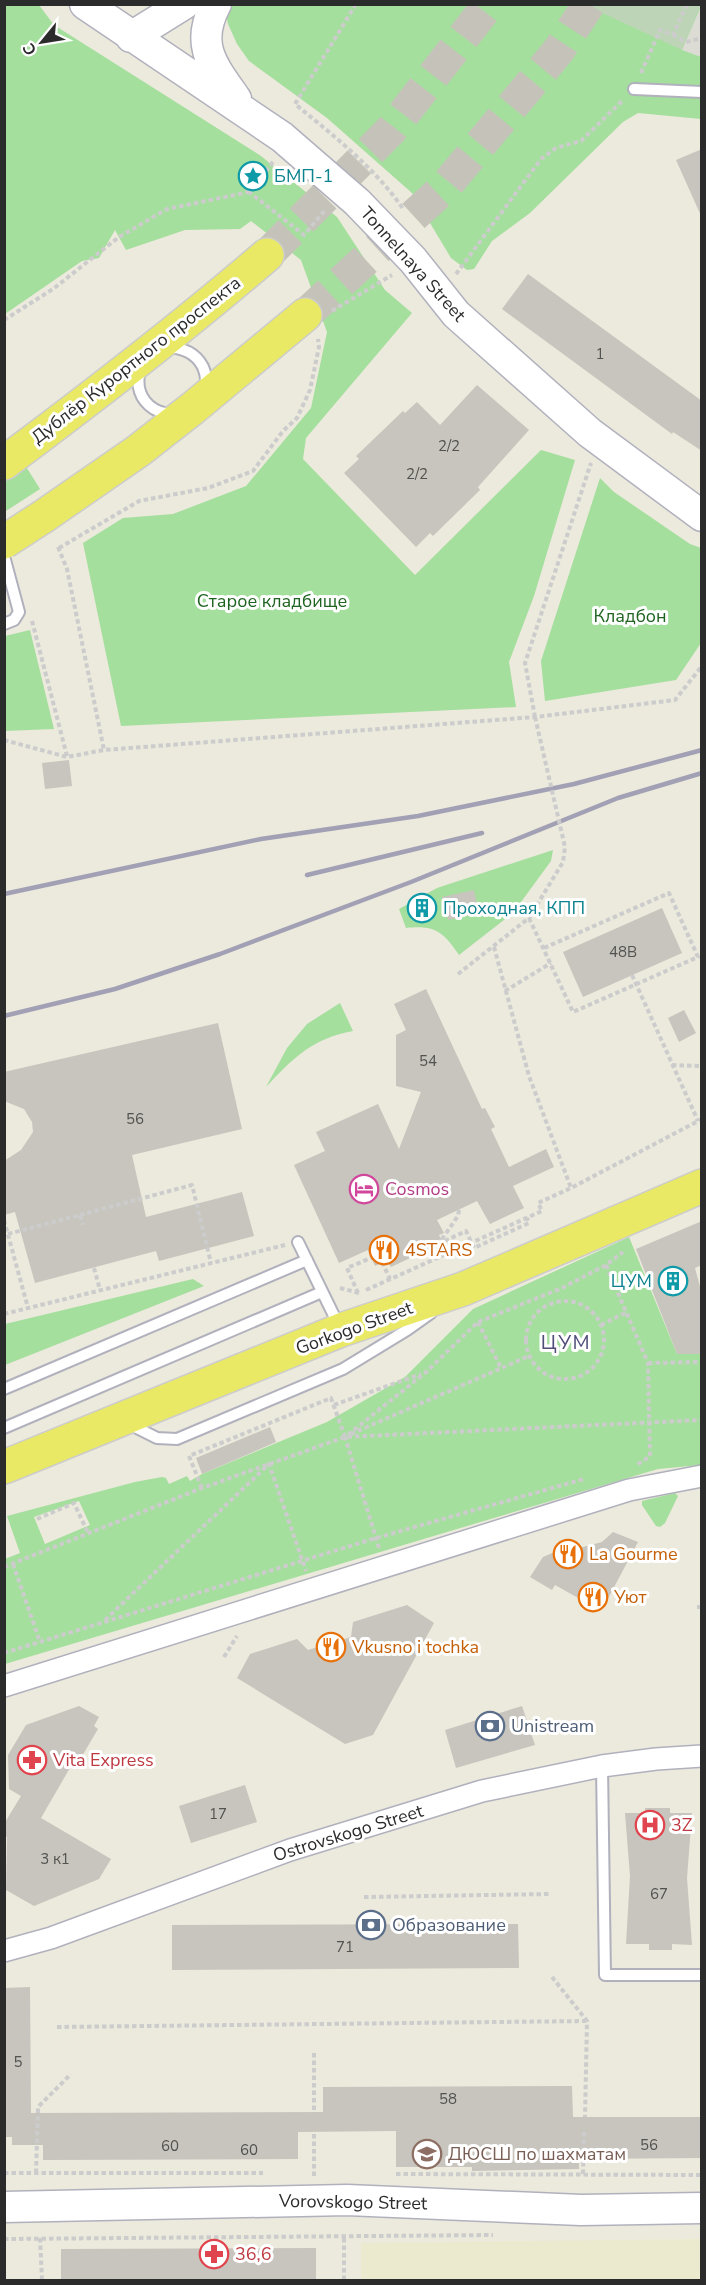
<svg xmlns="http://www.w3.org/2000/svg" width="706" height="2285" font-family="'Nunito Sans',sans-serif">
	<rect width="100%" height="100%" fill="#ece9dd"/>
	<!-- education -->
	<path fill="#eceace" d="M701,2239V2280H361V2243Z"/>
	<!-- green -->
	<path fill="#a4df9d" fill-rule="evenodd" d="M226,4L701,5V119L638,113L623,122L530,213L492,241L474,269L467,270L451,258L412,193L327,118L249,61L237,44L228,24L225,10Z
		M5,5H39L54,25L261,156L337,217L385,290L412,313L306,438L303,459L415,575L541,450L575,460L534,596L509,662L516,707L121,726L83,543L123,518L173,514L246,486L311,408L327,332L301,260L251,221L240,229L185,230L126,250L115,230L99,258L82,261L5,314Z
		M25,465L40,489L6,511L4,478Z
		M600,478L614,492L690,544L701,548V643L676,680L545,701L541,661Z
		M30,630L54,729L5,731V636Z
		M553,850L551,861L513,913L459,955C443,932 436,925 406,928L399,909L437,888Z
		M340,1003L353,1031C313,1038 293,1058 266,1087L287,1048L307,1024Z
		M629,1237L677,1354H701V1465L658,1469L5,1664V1559L20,1553L7,1516L135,1482L162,1477L166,1478L169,1484L187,1476L190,1481L202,1474L327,1422L405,1377L473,1309ZM79,1501L90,1525L45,1544L34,1517Z
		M193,1279L204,1286L5,1365V1324Z
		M675,1493L678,1496L665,1523L660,1527L656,1526L642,1505V1501Z"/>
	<!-- cemetery -->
	<path fill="#bdd5b6" d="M701,4L682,50L585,5Z"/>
	<!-- plaza -->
	<path fill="#dcdbd4" d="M701,6V57L682,50Z"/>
	<!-- building -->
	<path fill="#c7c5bd" d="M702,149V218L676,160Z
		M528,274L702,401V451L673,432L672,434L502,309Z
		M477,385L529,430L478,487L480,490L433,536L430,533L416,547L344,473L359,459L356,456L403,411L405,413L417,402L440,425Z
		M69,760L72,786L45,789L42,763Z
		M474,890L479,913L448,920L442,897Z
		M662,908L682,953L583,997L563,952Z
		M426,989L482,1109L485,1108L495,1127L491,1129L509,1167L546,1149L554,1167L513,1186L524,1208L490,1224L477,1201L437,1220L444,1233L439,1235L441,1239L437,1241L438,1245L391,1267L387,1260L375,1266L368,1250L339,1263L294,1165L325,1151L316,1132L378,1104L399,1149L421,1092L396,1086V1035L406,1030L394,1004Z
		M684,1010L696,1033L679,1042L668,1018Z
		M218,1023L242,1129L132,1155L146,1217L242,1192L254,1236L159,1261L156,1251L35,1283L15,1212L4,1215V1161L21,1150L33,1132L32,1122L24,1109L4,1101V1072Z
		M702,1221V1265L695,1268L702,1294V1354H677L636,1249Z
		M270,1427L276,1442L202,1474L196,1458Z
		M613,1532L638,1542L604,1606L599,1610L593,1612L587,1609L580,1599L555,1585L552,1590L530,1577L543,1557L559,1550L564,1552L602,1542Z
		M407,1605L434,1623L373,1735L345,1744L237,1678L250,1654L297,1639L308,1650L351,1637L353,1622Z
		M79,1706L99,1717L94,1726L98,1729L75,1768L71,1766L41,1818L111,1859L99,1879L34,1906L6,1890L7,1837L4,1835V1824L21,1796L9,1789L8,1755L26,1725Z
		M522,1706L535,1745L456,1768L445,1730Z
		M245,1785L257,1822L191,1843L179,1806Z
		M645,1808H670V1813H692L687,1878L692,1945L672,1944V1950H649V1944H626L630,1876L625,1813H645Z
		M518,1924L519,1968L172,1970V1925Z
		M30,1987L31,2113L323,2112V2087L572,2086L573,2117H702V2158L579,2159V2169L472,2171V2167H396V2131L298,2132V2159L43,2160V2145H12V2137H4V1988Z
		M316,2248V2280H61V2249Z"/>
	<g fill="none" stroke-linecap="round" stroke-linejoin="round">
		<!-- primary-tunnel -->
		<path stroke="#c5c3b9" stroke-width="33" stroke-dasharray="33 16" stroke-linecap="butt" d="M267,255L391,130L489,4
			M305,315L444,188L559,50L589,4"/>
		<!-- lane casing -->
		<g stroke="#b1b1bd" stroke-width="14">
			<path id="lane" d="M634,89L702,92
				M164,347C180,347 195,351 203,367C206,374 207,383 205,390C194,430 132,417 139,375C140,366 146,358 151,350Z
				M4,556L19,612L14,620L4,624
				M298,1242L340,1328
				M4,1389L307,1260
				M129,1424L157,1438L177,1439L343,1369L407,1330L431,1313
				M4,1428L322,1292
				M602,1766L605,1975H702"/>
		</g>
		<!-- street casing -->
		<g stroke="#b1b1bd" stroke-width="24">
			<path id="street" d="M4,1686L629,1490L702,1476
				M4,1951L51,1938L290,1850L482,1791L602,1766L656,1759L702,1756"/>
		</g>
		<!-- secondary casing -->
		<g stroke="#b1b1bd" stroke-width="33">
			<path id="secondary" d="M85,4L282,137L357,202L413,260L456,314L590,433L702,516
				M216,4C194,45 213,66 236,99
				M131,37L184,4
				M4,2207L347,2200L581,2210L702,2208"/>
		</g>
		<!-- primary casing -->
		<g stroke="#ccc" stroke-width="36">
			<path id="primary" d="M4,463C94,396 182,328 267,255
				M44,516L138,451L193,408L305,315
				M4,1467L341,1330L463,1289L702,1186"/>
		</g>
		<!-- path -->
		<path stroke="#ccc" stroke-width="4" stroke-dasharray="4.5 3" stroke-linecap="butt" d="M356,4L295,104C334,136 375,168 404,210
			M673,35L686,42L702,38
			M641,73L660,30L673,35L687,4
			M273,162L249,192L304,235L326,209
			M456,274L541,159L556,148L581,141L624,99
			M332,311L392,275
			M4,320L53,289L119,237L167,209L249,192
			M58,547L67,569L104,750
			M59,548L139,501L208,488L253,471L283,431L297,418L310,390L319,347L318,339
			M32,621L67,756
			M535,717L525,663L591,463
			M4,740L67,757L104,750L535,717L675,700L702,666
			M529,918L573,1012L698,957L669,893L544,948
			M494,947L529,1076L571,1188
			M458,974L529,918L563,862L565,847
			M632,975L698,1121
			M505,991L551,963
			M672,1065L702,1066
			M459,1210L458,1216L442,1239L445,1241L466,1231L474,1248L529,1223L527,1218
			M80,1215L192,1185L211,1263
			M4,1220L28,1308
			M8,1234L80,1215L83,1225
			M382,1262L390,1279
			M606,1265L648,1363L650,1456L642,1462L635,1465
			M94,1268L100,1290
			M340,1288L359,1293
			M366,1290L542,1211L538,1203L571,1188L702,1119
			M358,1293L347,1268L371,1258
			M526 1340a39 39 0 1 1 78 0a39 39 0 1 1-78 0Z
			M4,1314L285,1245
			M478,1322L501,1368
			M601,1325L627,1312
			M648,1363L702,1362
			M334,1405L421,1374
			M351,1434L529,1356
			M202,1488L189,1456L331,1398L345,1437
			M37,1519L74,1503L88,1533
			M379,1548L345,1437L425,1373L478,1322L562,1288L606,1265L623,1252
			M13,1564L40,1642
			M4,1567L202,1488L345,1437L702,1420
			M697,1607H702
			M105,1620L269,1464L306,1571
			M4,1653L376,1538L584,1479
			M224,1657L237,1636
			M364,1897L551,1894
			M552,1977L587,2021L585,2117
			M57,2027L587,2021
			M314,2053V2112
			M4,2173H263
			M36,2173L38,2107L71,2074
			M396,2174L702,2175
			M583,2174L584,2131
			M314,2176V2132
			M40,2238L42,2280
			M4,2239L493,2235
			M344,2280V2235"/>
		<!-- lane -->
		<use href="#lane" stroke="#fff" stroke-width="10"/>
		<!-- street -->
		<use href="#street" stroke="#fff" stroke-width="21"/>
		<!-- secondary -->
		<use href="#secondary" stroke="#fff" stroke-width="30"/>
		<!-- primary -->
		<use href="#primary" stroke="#e9e965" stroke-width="33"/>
		<!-- rail -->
		<path stroke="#a2a0b4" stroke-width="4.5" d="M307,875L482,833
			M4,894L261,839L418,816L574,784L702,750
			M4,1016L115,989L220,954L411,882L618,798L702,773"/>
		<!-- primary-bridge casing -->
		<g stroke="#ccc" stroke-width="36" stroke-linecap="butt">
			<path id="primary-bridge" d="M4,542L44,516"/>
		</g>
		<!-- path-bridge -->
		<path stroke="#ccc" stroke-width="4" stroke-dasharray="4.5 3" stroke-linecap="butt" d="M535,717L565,847"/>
		<!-- primary-bridge -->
		<use href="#primary-bridge" stroke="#e9e965" stroke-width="33"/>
	</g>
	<!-- icons -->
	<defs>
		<g id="sight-ring" transform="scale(1.5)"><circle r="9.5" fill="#fff" stroke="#0f9aa8" stroke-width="1.5"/><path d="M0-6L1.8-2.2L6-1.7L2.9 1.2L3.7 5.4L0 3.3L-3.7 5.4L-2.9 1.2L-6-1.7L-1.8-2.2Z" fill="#0f9aa8"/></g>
		<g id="building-ring" transform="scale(1.5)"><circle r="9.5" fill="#fff" stroke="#0f9aa8" stroke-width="1.5"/><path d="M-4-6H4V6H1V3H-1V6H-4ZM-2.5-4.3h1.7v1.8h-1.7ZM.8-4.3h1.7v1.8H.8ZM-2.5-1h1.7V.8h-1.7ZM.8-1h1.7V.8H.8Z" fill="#0f9aa8"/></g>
		<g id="hotel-ring" transform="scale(1.5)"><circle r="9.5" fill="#fff" stroke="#d1479c" stroke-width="1.5"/><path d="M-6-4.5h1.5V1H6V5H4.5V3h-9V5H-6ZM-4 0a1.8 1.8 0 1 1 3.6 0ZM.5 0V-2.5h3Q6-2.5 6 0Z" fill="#d1479c"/></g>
		<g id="restaurant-ring" transform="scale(1.5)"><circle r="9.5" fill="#fff" stroke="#e8710a" stroke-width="1.5"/><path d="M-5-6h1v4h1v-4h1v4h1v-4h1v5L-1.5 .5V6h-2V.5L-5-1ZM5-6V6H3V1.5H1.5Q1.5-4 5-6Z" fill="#e8710a"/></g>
		<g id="bank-ring" transform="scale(1.5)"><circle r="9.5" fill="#fff" stroke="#5c6f8a" stroke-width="1.5"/><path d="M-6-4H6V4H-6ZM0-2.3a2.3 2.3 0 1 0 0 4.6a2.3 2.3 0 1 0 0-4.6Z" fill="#5c6f8a"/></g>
		<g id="pharmacy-ring" transform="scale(1.5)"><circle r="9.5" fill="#fff" stroke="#e0444e" stroke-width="1.5"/><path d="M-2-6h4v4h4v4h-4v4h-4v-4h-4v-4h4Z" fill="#e0444e"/></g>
		<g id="hospital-ring" transform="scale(1.5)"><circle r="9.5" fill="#fff" stroke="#e0444e" stroke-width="1.5"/><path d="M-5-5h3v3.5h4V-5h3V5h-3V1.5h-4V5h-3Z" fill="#e0444e"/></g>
		<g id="school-ring" transform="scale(1.5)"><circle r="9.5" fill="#fff" stroke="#8d6e63" stroke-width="1.5"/><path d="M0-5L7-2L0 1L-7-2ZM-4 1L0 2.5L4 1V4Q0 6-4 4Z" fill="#8d6e63"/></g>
	</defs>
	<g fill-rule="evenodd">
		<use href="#sight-ring" x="253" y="176"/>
		<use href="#building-ring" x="422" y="908"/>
		<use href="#hotel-ring" x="364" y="1189"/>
		<use href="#restaurant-ring" x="384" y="1250"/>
		<use href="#building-ring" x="673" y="1281"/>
		<use href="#restaurant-ring" x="568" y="1554"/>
		<use href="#restaurant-ring" x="593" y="1597"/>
		<use href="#restaurant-ring" x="331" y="1647"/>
		<use href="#bank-ring" x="490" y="1726"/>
		<use href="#pharmacy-ring" x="32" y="1760"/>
		<use href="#hospital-ring" x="650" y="1825"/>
		<use href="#bank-ring" x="371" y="1925"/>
		<use href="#school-ring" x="427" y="2154"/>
		<use href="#pharmacy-ring" x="214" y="2254"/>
	</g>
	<g text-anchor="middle" stroke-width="6" stroke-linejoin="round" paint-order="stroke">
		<!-- number labels -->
		<g font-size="15" fill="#525250">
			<text x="600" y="359">1</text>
			<text x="449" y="451">2/2</text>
			<text x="417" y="479">2/2</text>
			<text x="623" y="957">48В</text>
			<text x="428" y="1066">54</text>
			<text x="135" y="1124">56</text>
			<text x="218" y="1819">17</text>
			<text x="55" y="1864">3 к1</text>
			<text x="659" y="1899">67</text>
			<text x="345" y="1952">71</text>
			<text x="18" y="2067">5</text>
			<text x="448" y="2104">58</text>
			<text x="649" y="2150">56</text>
			<text x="170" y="2151">60</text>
			<text x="249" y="2155">60</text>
		</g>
		<!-- culture labels -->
		<g font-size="18" fill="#0d838f" stroke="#fff" text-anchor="start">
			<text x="274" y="182">БМП-1</text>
			<text x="443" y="914">Проходная, КПП</text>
			<text x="652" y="1287" text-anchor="end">ЦУМ</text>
		</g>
		<!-- street labels -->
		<g font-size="18" fill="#2b2b2b" stroke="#fff">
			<text transform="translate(413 264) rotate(48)" y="6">Tonnelnaya Street</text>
			<text transform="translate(136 360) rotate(-38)" y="6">Дублёр Курортного проспекта</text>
			<text transform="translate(354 1328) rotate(-20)" y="6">Gorkogo Street</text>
			<text transform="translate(348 1833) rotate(-17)" y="6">Ostrovskogo Street</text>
			<text transform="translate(353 2202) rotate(1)" y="6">Vorovskogo Street</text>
		</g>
		<!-- park labels -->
		<g font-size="18" fill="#1e6420" stroke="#fff">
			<text x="272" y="607">Старое кладбище</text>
			<text x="630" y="622">Кладбон</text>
		</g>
		<!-- hotel labels -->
		<g font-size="18" fill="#b23c85" stroke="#fff" text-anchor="start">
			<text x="385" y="1195">Cosmos</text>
		</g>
		<!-- food labels -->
		<g font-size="18" fill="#c56008" stroke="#fff" text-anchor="start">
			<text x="405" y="1256">4STARS</text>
			<text x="589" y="1560">La Gourme</text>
			<text x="614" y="1603">Уют</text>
			<text x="352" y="1653">Vkusno i tochka</text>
		</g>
		<!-- service labels -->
		<g font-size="18" fill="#4e5e75" stroke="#fff" text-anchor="start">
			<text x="511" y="1732">Unistream</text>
			<text x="392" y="1931">Образование</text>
		</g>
		<!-- health labels -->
		<g font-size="18" fill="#be3a42" stroke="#fff" text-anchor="start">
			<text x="53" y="1766">Vita Express</text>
			<text x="671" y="1831">3Z</text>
			<text x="235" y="2260">36,6</text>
		</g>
		<!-- education labels -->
		<g font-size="18" fill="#785e54" stroke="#fff" text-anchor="start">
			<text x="448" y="2160">ДЮСШ по шахматам</text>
		</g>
		<!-- neighbourhood labels -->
		<g font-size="20" letter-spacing="1.5" fill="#504d79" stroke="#fff">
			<text x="566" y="1349">ЦУМ</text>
		</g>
	</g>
	<!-- border -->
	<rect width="706" height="2285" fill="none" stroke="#2b2b2b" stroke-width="12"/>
	<!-- north arrow -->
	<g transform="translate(42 42) rotate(240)" stroke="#ffffff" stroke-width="4.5" paint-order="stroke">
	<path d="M0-4.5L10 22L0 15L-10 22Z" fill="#2b2b2b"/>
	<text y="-9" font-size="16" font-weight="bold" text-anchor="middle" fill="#2b2b2b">С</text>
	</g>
</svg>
